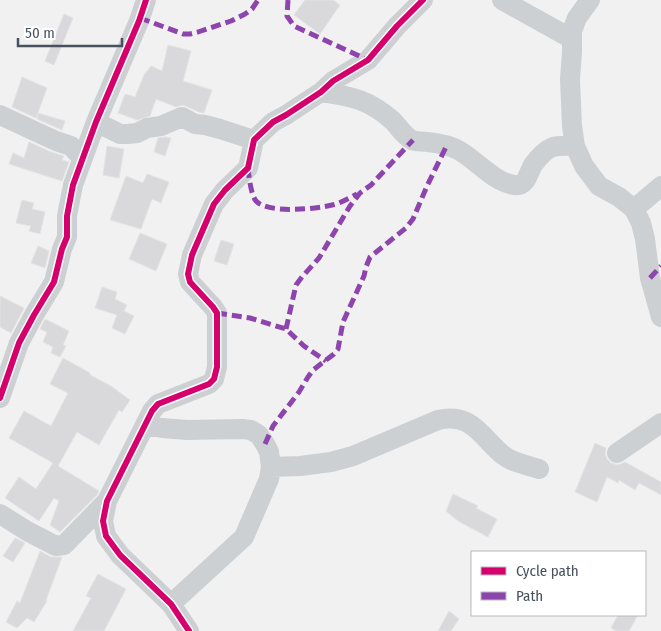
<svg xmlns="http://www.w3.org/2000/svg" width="661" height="631" font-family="'Fira Sans Condensed',sans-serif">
	<rect width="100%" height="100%" fill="#f2f1f1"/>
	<!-- building -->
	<path fill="#d9d9db" stroke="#e3e3e4" d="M305,0H333L340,5L320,34L294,15Z
		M64,14L73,18L54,65L45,61Z
		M168,45L191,51L183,81L212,90L204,113L199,112L183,105L176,107L156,99L150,116L137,120L118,113L125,94L135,97L144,75L151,66L162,71Z
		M22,77L47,88L36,118L12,107Z
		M38,113L65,121L62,130L37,119Z
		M166,137L171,138L165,156L154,152L158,138Z
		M29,142L51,152L64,156L62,160L69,162L62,181L9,164L13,153L24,158Z
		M107,146L124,149L119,178L103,175Z
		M147,174L169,182L161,203L152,199L141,229L110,220L126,176L143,183Z
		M22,200L34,203L32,209L45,212L40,234L29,231L31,226L16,223Z
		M140,233L167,244L156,271L129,259Z
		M221,240L234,244L227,265L214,261Z
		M38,246L49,251L45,268L31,263Z
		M102,287L117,292L115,299L127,305L124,311L134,316L125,334L112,328L117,315L95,308Z
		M0,296L24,308L11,333L0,327Z
		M45,319L69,331L63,345L66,346L60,357L51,353L53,347L43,342L47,332L40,329Z
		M63,358L90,373V375L111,386L130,400L122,412L119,410L99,445L77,432L58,466L99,491L97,495L60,532L50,525L59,501L54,498L39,521L5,498L19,477L36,489L53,463L9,438L24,411L51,426L68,393L50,384Z
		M595,443L606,448L605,454L607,459L611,463L618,465L625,462L661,482V495L639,483L635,490L619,480L618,483L607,477L597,502L575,492Z
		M453,494L478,506L476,508L497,519L488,537L458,521L446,511Z
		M15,538L25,543L13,562L3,556Z
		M40,551L51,557H62L46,600L47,601L34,622L27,618L17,628L6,622L17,601L20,603Z
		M98,574L126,589L104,631H73L91,598L86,596Z
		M449,611L459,619L451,631H438Z
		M618,615H638L629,631H616L611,628Z"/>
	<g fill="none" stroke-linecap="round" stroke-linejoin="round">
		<!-- minor -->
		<path stroke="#cdd0d2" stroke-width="20" d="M502,0L572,39
			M590,0L577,18L572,31V52L570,79L572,126L575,146L584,166L599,186L619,197L634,209L641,223L645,239L650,278L661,317
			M321,92C351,96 370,100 393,121C399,127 404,136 412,140C416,142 422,141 427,142C438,143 450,145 460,151C477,161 494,182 514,185C527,187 528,173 533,165C538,158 545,150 553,147C559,145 568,146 575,146
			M0,115L56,141L71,146L82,158
			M96,122L120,134H128L137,133L147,128L161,126L182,117L195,124L205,125L220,129L254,140
			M634,209L661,186
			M0,398L19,343L34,315L54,282L62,249L67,237V216L73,185L96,122L139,21L146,0
			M145,425L162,428L187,430L242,429L251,430L259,435L265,444L269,452L271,467L269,479L244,537L171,604
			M617,453L661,423
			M271,467L300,466L331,462L353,456L438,420C472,412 481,437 503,455C513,463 527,465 539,469
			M0,514L27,531L56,546L64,545L107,501
			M189,631L171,604L120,555L106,536L103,521L107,501L152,411L158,404L209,384L214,379L217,367V313L213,307L190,282L188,274L192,255L214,204L225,190L248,168L254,140L273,122L286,115L321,92L333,81L368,60L397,26L423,0"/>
		<!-- quiet -->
		<path stroke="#8e44ad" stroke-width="5" stroke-dasharray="10 5" stroke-linecap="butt" d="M288,0L287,16L294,26L368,60
			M140,18L183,34H190L198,32L231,21L245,14L252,9L258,0
			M248,168C249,177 251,195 256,201C268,214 316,209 332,205C341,203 349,198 357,194
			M650,278L661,266
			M217,313L250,318L286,329L304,346L326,361
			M286,329L293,298L296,285L302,277L319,258L350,206L360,193L371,185L413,140
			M265,444L273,426L299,392L308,377L313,370L334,354L338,349L343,322L364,276L366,267L370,257L406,228L413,219L427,186L447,145"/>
		<!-- cycleway casing -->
		<g stroke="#fff" stroke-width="9">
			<path id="cycleway" d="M0,398L19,343L34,315L54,282L62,249L67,237V216L73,185L96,122L139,21L146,0
				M189,631L171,604L120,555L106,536L103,521L107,501L152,411L158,404L209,384L214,379L217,367V313L213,307L190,282L188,274L192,255L214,204L225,190L248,168L254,140L273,122L286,115L321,92L333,81L368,60L397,26L423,0"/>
		</g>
		<!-- cycleway -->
		<use href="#cycleway" stroke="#d6006c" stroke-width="6"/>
	</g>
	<!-- legend -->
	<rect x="471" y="551" width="175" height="65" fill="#ffffff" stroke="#b6babf"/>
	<rect x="481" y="567" width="25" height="8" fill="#d6006c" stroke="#b6babf"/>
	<text x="516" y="576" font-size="15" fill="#48525f">Cycle path</text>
	<rect x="481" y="592" width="25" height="8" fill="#8e44ad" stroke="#b6babf"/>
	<text x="516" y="601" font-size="15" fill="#48525f">Path</text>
	<!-- scale -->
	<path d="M18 38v8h104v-8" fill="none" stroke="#48525f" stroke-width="2.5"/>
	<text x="25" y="38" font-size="15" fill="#48525f" stroke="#ffffff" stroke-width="4" paint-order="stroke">50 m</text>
</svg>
